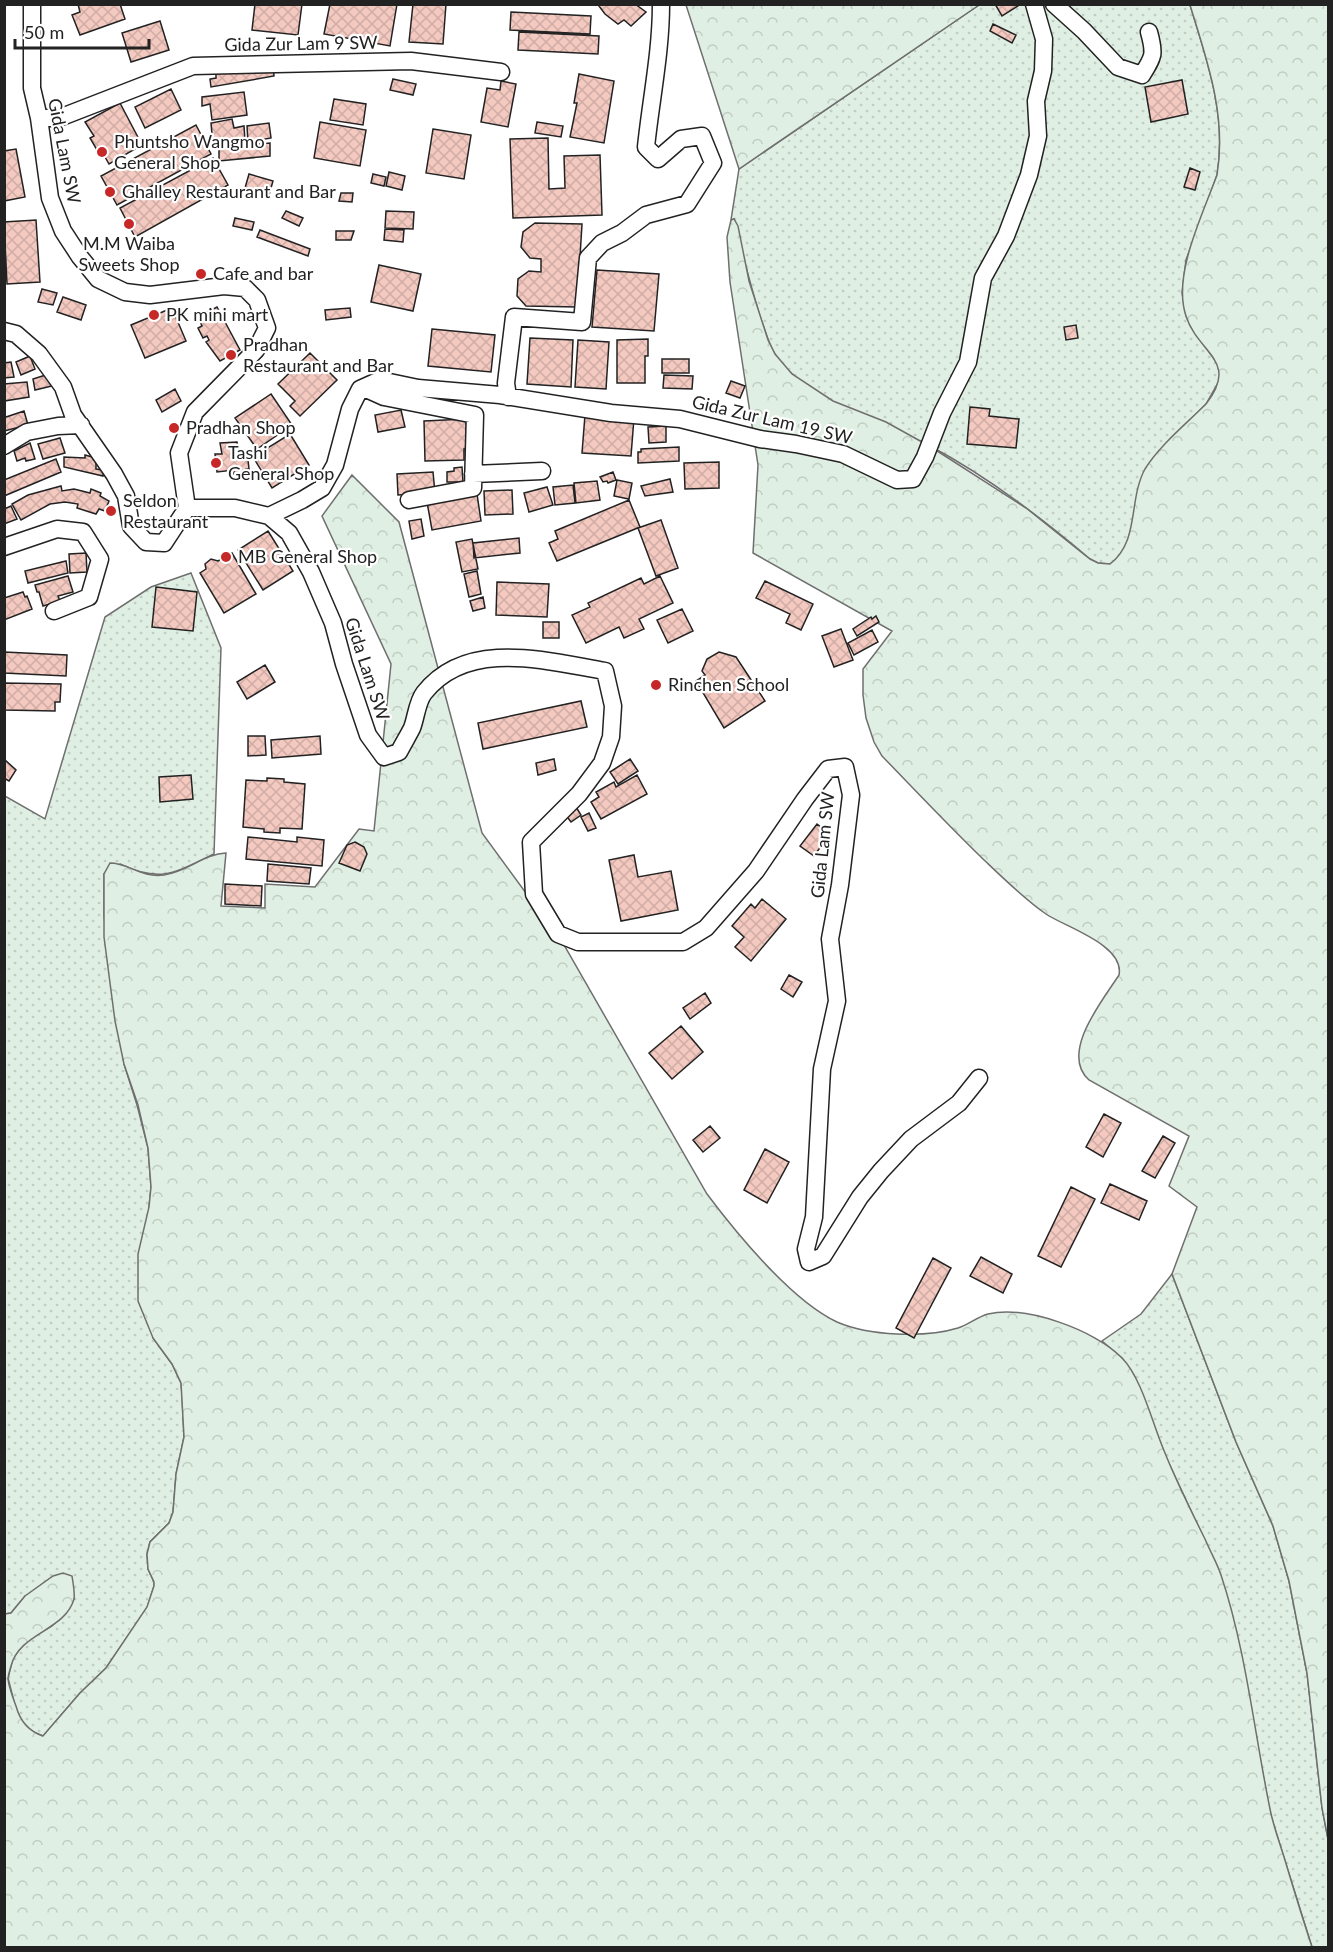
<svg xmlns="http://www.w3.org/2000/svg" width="1333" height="1952" font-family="Lato,sans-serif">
	<defs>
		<pattern id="grass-dots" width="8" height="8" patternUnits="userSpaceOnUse" patternTransform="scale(1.5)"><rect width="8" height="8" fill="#e0efe3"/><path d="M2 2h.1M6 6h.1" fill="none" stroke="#c0cdc2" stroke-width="1.8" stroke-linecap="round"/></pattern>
		<pattern id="forest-crowns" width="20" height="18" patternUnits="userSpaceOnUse" patternTransform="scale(1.5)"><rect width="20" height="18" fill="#e0efe3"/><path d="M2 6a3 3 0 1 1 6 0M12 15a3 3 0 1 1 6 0" fill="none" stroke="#c0cdc2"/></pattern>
		<pattern id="building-cross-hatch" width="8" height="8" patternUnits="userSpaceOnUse" patternTransform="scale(1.5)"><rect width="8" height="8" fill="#f3c9c0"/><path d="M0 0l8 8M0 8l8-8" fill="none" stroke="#d0aca5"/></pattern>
	</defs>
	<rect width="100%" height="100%" fill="#fff"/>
	<!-- grass -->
	<path fill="url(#grass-dots)" stroke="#6f6f6f" stroke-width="1.5" d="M979,5H1190C1207,60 1227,116 1217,175L1186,260L1182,293L1186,316L1193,330L1217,363L1220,375L1219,381L1206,404L1159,452L1134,519L1127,543L1120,556L1110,564L1098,563L1090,559C1043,519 985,475 930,446C883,422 804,400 775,354C768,343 765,329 760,316C750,284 742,252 734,219L731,220L739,169Z
		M191,573L221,648L214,854C176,872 162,884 120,864L104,874V916L124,1064L137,1105L148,1148L151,1187L149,1207L153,1338L172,1364L181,1383L182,1394L184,1437L176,1474L173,1512L169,1523L150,1542L147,1554L148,1569L154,1582V1586L147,1608L106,1668L80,1693L43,1736L33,1732L25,1726L17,1713L8,1678L13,1658L25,1642L52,1626L65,1613L74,1599L25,1596L11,1613L5,1614V796L45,819L105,617L151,587Z
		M1172,1274L1236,1442L1273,1526L1289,1581L1307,1673L1322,1808L1328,1839V1947H1312L1270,1813L1241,1654L1220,1573L1166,1457L1134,1375L1122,1358L1102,1341L1141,1314Z"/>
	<!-- forest -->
	<path fill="url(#forest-crowns)" stroke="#6f6f6f" stroke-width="1.5" d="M686,5V4L979,5L739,169Z
		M1190,5H1328V1839L1322,1808L1307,1673L1289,1581L1273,1526L1236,1442L1172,1274L1197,1207L1169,1186L1189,1136L1089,1080C1059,1053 1103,1000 1119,975C1125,945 1065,927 1046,914C1023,898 1002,877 981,857C947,824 915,790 882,756L874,742L866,718L863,695V669L892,631L753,553L758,465L730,282L727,237L731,220L734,219L738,226L749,281L768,340L775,354L792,374L833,401L886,422L931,447L1026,508L1090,559L1098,563L1110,564C1140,541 1128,500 1145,469C1159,446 1187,423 1206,404C1240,360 1198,354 1186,316C1172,275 1203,214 1217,175C1227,116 1207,60 1190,5Z
		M352,475L399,522L482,833L564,945L707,1194C737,1234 792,1301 837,1322C869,1336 925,1338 958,1328C968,1325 977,1317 988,1314C1026,1305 1095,1330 1122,1358C1142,1378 1153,1426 1165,1453C1177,1483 1191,1511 1205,1539C1210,1551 1217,1563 1221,1575C1246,1650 1254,1731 1270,1809C1273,1825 1279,1841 1284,1857C1293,1887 1302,1917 1312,1947L5,1948V1614L11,1613L25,1596L53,1576L63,1573L72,1576C73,1582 75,1593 74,1599C65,1631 20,1632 11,1666C10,1670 8,1675 8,1679C9,1688 13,1698 16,1706C20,1721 28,1731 43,1736L80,1693L106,1668L147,1607L154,1586V1582L148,1569L147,1554L150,1542L169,1523L173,1512L176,1474L184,1437L181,1383L172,1364L153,1338L138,1301V1254L149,1207L151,1187L148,1148L138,1105L124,1064L115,1021L104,937V874L110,863C129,863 140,878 164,875C187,872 204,854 226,853L221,906L265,908V884L315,887L359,829L374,831L391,664L322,516Z"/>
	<!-- building -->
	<path fill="url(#building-cross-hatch)" stroke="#222" stroke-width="1.5" d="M78,4H120L125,19L80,35L72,15L80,12Z
		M255,4H302L298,35L252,30Z
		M330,4H397L390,46L324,34Z
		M413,4H446L443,44L409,42Z
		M601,4H635L646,12L631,26L624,20L618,24L605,14L599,6Z
		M995,4H1021L1002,16Z
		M511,12L591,16L590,34L510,30Z
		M160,21L169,50L131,62L122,33Z
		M993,24L1016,35L1012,43L990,31Z
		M519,32L599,36L598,54L518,50Z
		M273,66L274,76L211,87L210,79L216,78V72Z
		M579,74L614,81L604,143L570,137L577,103H574Z
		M393,79L416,84L413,95L390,90Z
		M1182,80L1188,114L1151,122L1145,87Z
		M501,81L516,84L508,127L481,122L487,88L500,90Z
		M171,89L181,110L145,128L135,107Z
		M244,92L247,115L212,120L210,104L202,106V97Z
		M334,99L366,104L363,125L330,120Z
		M120,103L142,145L109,164L100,148L97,150L90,138L94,136L85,122Z
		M232,119L234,128L244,126L245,141L213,145L211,123Z
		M320,122L366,130L360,166L314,158Z
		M537,122L563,126L561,137L535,133Z
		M269,123L271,138L248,142L247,126Z
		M196,125L211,154L117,205L101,176Z
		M433,129L471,135L464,179L426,173Z
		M548,138L549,189L565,188L564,156L600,155L602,215L513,218L510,139Z
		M270,143V156L219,161V148Z
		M16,149L25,197L4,201V151Z
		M213,158L228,185L135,237L120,208Z
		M1190,168L1200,172L1195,190L1184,187Z
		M389,172L405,176L402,190L386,186Z
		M249,174L273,181L269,195L245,188Z
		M373,174L386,177L384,186L371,183Z
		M341,193H353L352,202L339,201Z
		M286,211L303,218L299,226L282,218Z
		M386,211L414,212L413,229L385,228Z
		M235,218L254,222L252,230L233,226Z
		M36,220L40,282L7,284L4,222Z
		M535,223L582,224L577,307L526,306L517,296L518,279L529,271L541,272V259L530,258L521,247L523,232Z
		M385,229L404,230L403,242L384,240Z
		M260,230L310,249L308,256L257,237Z
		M336,231H354L351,240H336Z
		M379,265L421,274L413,311L371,302Z
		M597,270L659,274L654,331L592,327Z
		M42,289L57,293L53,305L38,302Z
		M63,297L86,305L81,320L57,312Z
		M217,307L240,350L220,361L206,342L209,340L207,336L203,338L198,328L202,326L198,317Z
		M172,308L186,341L145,358L131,325Z
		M350,308L351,317L326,320L325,310Z
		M1076,325L1078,338L1066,340L1064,327Z
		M432,329L495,335L491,372L428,366Z
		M530,338L573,340L571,387L527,384Z
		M648,339V356H645V383H617V340Z
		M578,340L609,342L606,389L575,387Z
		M310,353L337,380L300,416L290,406L295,401L278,384Z
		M30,356L35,369L21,375L16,362Z
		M662,359H689V373H662Z
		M11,362L14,377L4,378V363Z
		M52,373L56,385L35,390L33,379Z
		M664,375L693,376L692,389L663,388Z
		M731,381L745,386L740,398L726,393Z
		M27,382L29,397L4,401V384Z
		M175,389L181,401L162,412L156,400Z
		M271,394L292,425L257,449L235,418Z
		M970,407L990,409L989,416L1019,419L1016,448L967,444Z
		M401,410L405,427L378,432L375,415Z
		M24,411L28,425L4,431V414L6,417Z
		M585,415L634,418L631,456L582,453Z
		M466,419L467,449H464V460L425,461L424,421Z
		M666,426V442L649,443L648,427Z
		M290,434L309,465L272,488L253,457Z
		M60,438L65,453L43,459L38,444Z
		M237,442L238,451L247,450L249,469H246V473L234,474V470L217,472L215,454H222L220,443Z
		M30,443L35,459L26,461L25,458L17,461L14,451Z
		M679,447V461L638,463V452H641V449Z
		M85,455L96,458V469L104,470L103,476L64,467V457L85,458Z
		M56,459L61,472L4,496V480Z
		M719,462V488L685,489L684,463Z
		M462,467L463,482H447V472L454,471V468Z
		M433,472L435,493L398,495L397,474Z
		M613,472L616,480L608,483L607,481L603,482L600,477Z
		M670,479L673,492L645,496L641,486Z
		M617,480L632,483L629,499L614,496Z
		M597,481L600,500L576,503L574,483Z
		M573,485L575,503L555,505L553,487Z
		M61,486L62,491L74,489L90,493L91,489L101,493L100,496L109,501L105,511L99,509L96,514L77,508L78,504L65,502L50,504L21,520L12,504L28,495Z
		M547,487L553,505L529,512L524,493Z
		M512,490L513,514L485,515L484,491Z
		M477,494L481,521L432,530L427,502Z
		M629,500L640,527L557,561L549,543L558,539L555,531Z
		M11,506L17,519L4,524V509Z
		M421,519L424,536L412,539L409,521Z
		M661,520L678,568L656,576L638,528Z
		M268,531L293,571L263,590L238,550Z
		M519,538L520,553L474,558L473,543Z
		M472,539L478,569L462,572L456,542Z
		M86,553L87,572L70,573L69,554Z
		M232,553L256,594L224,613L200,573L206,569L205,564L211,559L218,561Z
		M66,561L68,573L28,583L25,571Z
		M477,571L481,594L469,597L464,574Z
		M68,576L73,592L58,596L60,601L43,606L39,592H37L35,585Z
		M660,576L673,603L639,619L644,629L624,638L619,627L586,643L572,615L590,607L588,603L641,578L644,584Z
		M765,581L813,604L801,630L786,623L790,614L756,598Z
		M497,582L549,584L547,617L496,615Z
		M156,587L197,592L193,631L152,627Z
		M23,592L25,597L27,596L32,609L4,620V598Z
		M483,597L485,608L473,611L470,601Z
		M682,609L693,631L668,643L657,620Z
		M876,616L879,622L857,636L853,629L871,617L872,619Z
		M543,622H559V638H543Z
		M841,629L853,660L834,667L822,636Z
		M872,630L878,642L854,655L848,643Z
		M4,652L67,655L66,676L4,673Z
		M719,652L736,657L765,701L724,728L696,681L705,675L702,671L707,659Z
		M265,665L275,682L247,699L237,682Z
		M4,683L61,684L60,702H55V711L4,710Z
		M581,701L587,727L483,749L478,723Z
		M248,736H265L266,755L248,756Z
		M320,736L321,754L272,758L271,740Z
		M4,759L16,770L9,781L4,778Z
		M554,759L556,770L538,775L536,763Z
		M630,759L638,771L618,784L610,772Z
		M191,775L193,799L160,802L159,777Z
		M637,775L647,794L601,819L591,802L599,797L596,792L614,782L616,787Z
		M267,778L284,779V782L305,784L302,829L280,828V833L264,832V829L243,827L246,780L267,781Z
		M576,807L581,815L571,822L565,814Z
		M589,813L596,828L588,831L581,817Z
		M817,824L830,834L814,856L800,846Z
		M248,837L297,842V837L324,840L322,866L246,859Z
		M355,842L364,847L367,854L360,871L339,863L347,845Z
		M634,855L638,877L671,871L678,910L621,921L609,860Z
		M268,864L311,868L309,884L267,881Z
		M225,884L262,886L261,906L225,904Z
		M762,899L786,919L751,961L735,947L744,937L732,926L751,904L755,908Z
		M789,975L802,982L793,997L781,989Z
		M705,993L711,1003L690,1019L683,1008Z
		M681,1026L703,1052L672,1079L649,1053Z
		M1104,1114L1121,1123L1103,1157L1086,1147Z
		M710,1126L720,1138L703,1152L693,1140Z
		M1163,1136L1175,1143L1155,1178L1142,1171Z
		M765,1149L789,1162L767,1203L744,1190Z
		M1110,1184L1147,1201L1139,1220L1101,1203Z
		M1071,1187L1095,1199L1061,1267L1038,1256Z
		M981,1257L1012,1274L1003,1293L970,1276Z
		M933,1258L951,1268L914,1338L896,1328Z"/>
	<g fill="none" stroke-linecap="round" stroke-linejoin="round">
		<!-- street casing -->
		<g stroke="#222" stroke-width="19">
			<path id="street" d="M32,4V88L39,118L50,198L63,231L80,257L98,279L125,292L150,295L224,286L245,288L257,300L267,328L256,350L195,412L179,453L187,508H235L269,516L289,533L311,572L333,623L344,664L368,735L384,757L399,752C403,744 408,736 412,728C416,718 417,702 424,693C467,638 546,661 605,671L613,706L611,737L602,763L579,794L531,842L534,894L558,934L578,942H683L706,928L756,871L805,799L828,769L845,767L851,795L840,885L830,939L837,1001L822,1069L814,1217L806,1249L809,1262L823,1256L860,1197L881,1171L911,1139L959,1103L979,1078
				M1054,4L1084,31L1118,67L1142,75C1154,56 1155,54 1149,32
				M39,118H59L193,66L411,61L501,72
				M4,331L16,334L39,354L63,387L73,415L114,474L126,496L131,526L146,542L164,543L187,508
				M364,388L384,397L475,415L473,488L409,500
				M508,397L506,383L514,317L582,322L588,258L602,243L622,233L646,215L687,204L713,163L702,136L681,139L658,159L646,147C651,99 661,52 661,4
				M4,446L27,432L58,426L81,425
				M473,474L542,471
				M269,516L302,500L322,488L335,465L350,409L360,389L380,380L418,388L500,395L611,413L680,419L760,439L796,444L843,454L897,480L913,479L925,457L942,413L968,362L983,278L1006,236L1029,175L1038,136L1036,101L1043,71L1044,39L1034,4
				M4,547L57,529L83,532L100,559L89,597L54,611"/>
		</g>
		<!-- street -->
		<use href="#street" stroke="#fff" stroke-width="16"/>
	</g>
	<!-- markers -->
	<g fill="#c62828" stroke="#fff" stroke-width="2">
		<circle cx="102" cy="152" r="6"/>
		<circle cx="110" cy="192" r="6"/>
		<circle cx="129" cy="224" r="6"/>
		<circle cx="201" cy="274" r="6"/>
		<circle cx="154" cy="315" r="6"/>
		<circle cx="231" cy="355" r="6"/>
		<circle cx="174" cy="428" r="6"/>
		<circle cx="216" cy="463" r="6"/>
		<circle cx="111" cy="511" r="6"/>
		<circle cx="226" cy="557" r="6"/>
		<circle cx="656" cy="685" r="6"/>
	</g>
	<g text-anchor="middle" stroke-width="4.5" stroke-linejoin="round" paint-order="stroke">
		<!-- street labels -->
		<g font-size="18" fill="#222" stroke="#fff">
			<text transform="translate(301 44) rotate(-1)" y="6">Gida Zur Lam 9 SW</text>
			<text transform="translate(64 151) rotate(79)" y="6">Gida Lam SW</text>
			<text transform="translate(772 420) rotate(13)" y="6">Gida Zur Lam 19 SW</text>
			<text transform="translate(367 669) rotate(72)" y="6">Gida Lam SW</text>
			<text transform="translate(823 845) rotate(-84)" y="6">Gida Lam SW</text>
		</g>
		<!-- poi labels -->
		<g font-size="18" fill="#222" stroke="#fff" text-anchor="start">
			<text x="114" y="148">Phuntsho Wangmo<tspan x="114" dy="21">General Shop</tspan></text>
			<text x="122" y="198">Ghalley Restaurant and Bar</text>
			<text x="129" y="250" text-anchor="middle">M.M Waiba<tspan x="129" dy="21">Sweets Shop</tspan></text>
			<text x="213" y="280">Cafe and bar</text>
			<text x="166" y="321">PK mini mart</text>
			<text x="243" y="351">Pradhan<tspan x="243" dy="21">Restaurant and Bar</tspan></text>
			<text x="186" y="434">Pradhan Shop</text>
			<text x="228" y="459">Tashi<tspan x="228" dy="21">General Shop</tspan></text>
			<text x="123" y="507">Seldon<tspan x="123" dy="21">Restaurant</tspan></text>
			<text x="238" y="563">MB General Shop</text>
			<text x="668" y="691">Rinchen School</text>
		</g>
	</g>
	<!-- border -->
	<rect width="1333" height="1952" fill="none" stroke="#222222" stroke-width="12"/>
	<!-- scale -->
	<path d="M15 39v9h134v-9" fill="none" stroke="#222222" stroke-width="3"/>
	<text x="24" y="39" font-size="18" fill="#222222" stroke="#ffffff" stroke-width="4.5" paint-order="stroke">50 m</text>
</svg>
